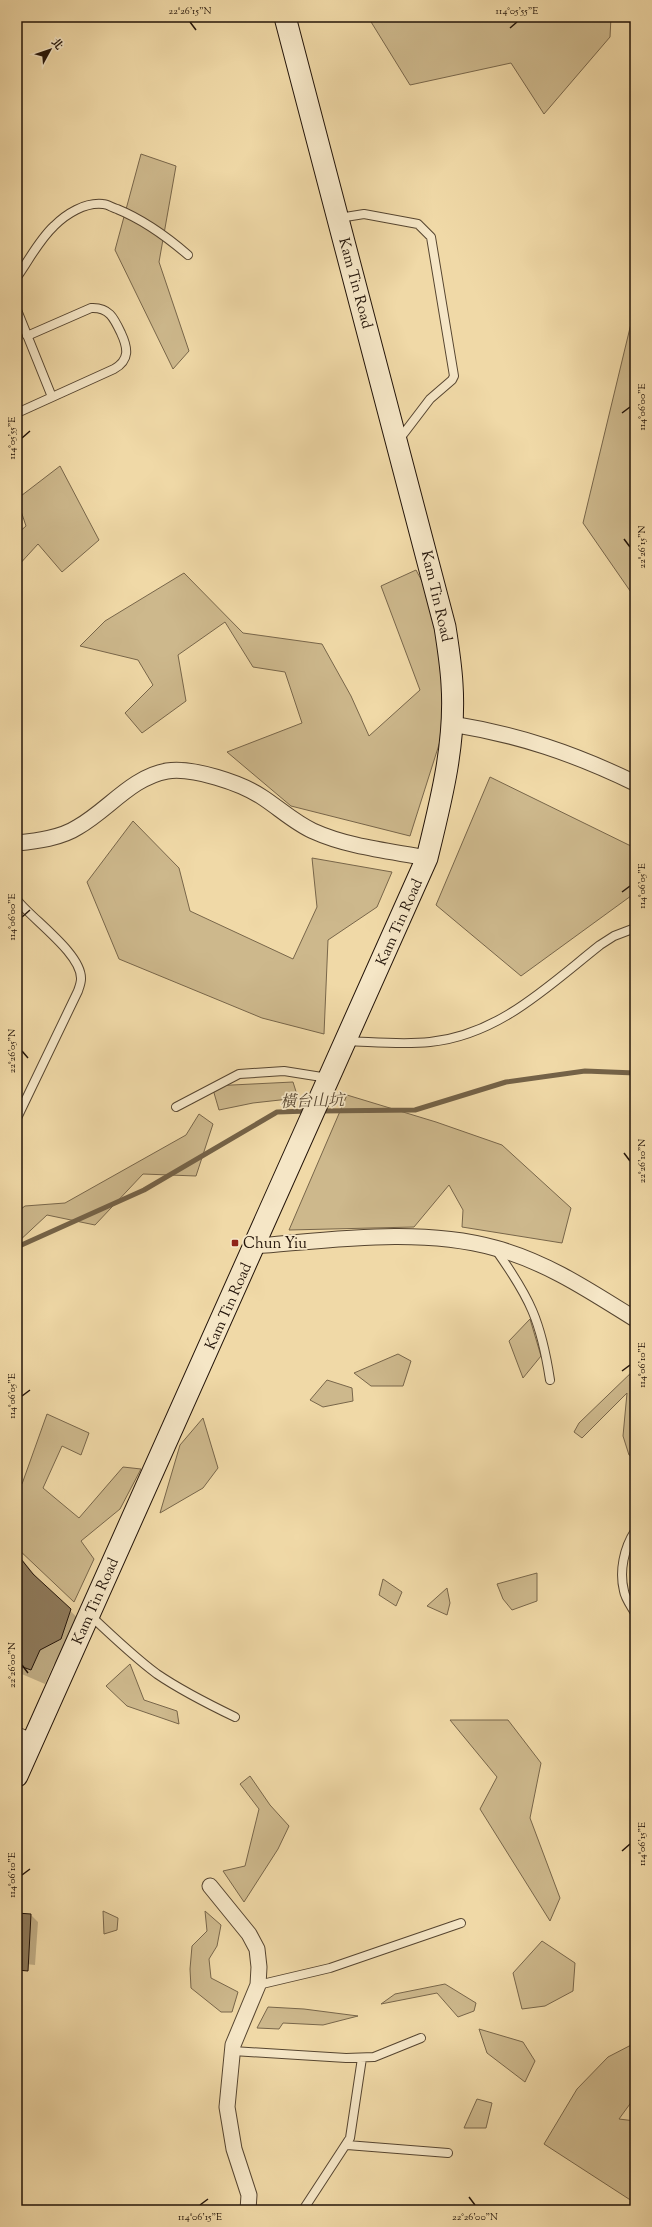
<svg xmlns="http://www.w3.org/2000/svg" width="652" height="2227" font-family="'Sorts Mill Goudy','Noto Serif TC',serif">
	<rect width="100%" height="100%" fill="#f0d9a7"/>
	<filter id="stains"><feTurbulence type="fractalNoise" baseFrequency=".005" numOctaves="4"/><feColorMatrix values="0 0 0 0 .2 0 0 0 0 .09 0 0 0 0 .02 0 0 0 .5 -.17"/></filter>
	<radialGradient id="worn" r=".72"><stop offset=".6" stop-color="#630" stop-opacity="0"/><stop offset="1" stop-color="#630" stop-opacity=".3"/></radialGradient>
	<!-- green -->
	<path fill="#cdb88c" stroke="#78664a" d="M368,17H611L610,37L544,114L511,63L410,85Z
		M141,154L176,166L159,262L189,351L173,369L115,250Z
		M635,307V598L583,523Z
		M60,466L99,540L62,572L38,544L17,567V534L26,526L17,499Z
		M416,570L450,634L443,732L410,836L291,806L227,752L302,723L285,672L253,667L225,622L178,655L186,701L142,733L125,713L153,685L138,660L80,646L105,621L184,573L243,633L322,644L351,696L369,736L420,690L381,586Z
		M490,777L635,848V893L521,976L436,905Z
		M133,821L179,868L190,911L293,959L317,907L312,858L392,872L377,907L328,940L324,1034L262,1018L119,959L87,882Z
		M293,1082L298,1098L253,1103L219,1110L212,1086Z
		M347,1095L436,1122L502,1145L571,1208L562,1243L462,1227L463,1210L449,1185L414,1227L289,1230Z
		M199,1114L213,1124L196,1176L143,1174L95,1225L47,1215L17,1243V1212L25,1206L65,1203L186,1135Z
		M530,1319L541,1356L523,1378L509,1341Z
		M398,1354L411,1361L403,1386H371L354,1373Z
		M635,1369V1458L629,1455L623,1436L627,1393L582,1438L574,1432L579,1423Z
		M327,1380L352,1388L353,1401L323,1407L310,1400Z
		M47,1414L89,1433L81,1455L62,1446L43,1488L79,1518L123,1467L141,1469L120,1509L81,1541L94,1559L74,1602L17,1548V1483L22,1484Z
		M203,1418L218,1468L203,1488L160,1513L180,1445Z
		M537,1573V1601L512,1610L503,1599L497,1584Z
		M383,1579L402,1592L396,1606L379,1595Z
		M447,1588L450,1603L447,1615L427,1606Z
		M130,1664L144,1700L177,1711L179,1724L127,1706L106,1686Z
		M450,1720H508L541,1763L530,1818L560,1898L550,1921L480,1809L497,1777Z
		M250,1776L270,1805L289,1826L278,1849L244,1902L223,1871L245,1866L259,1809L240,1784Z
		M103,1911L118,1918L117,1930L104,1934Z
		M205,1911L221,1925L217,1946L209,1959L211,1978L238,1992L232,2012H221L191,1988L190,1969L192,1946L207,1931Z
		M542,1941L575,1963L573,1991L545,2006L522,2009L513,1973Z
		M445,1984L476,2003L474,2011L458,2017L437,1993L381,2004L395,1994Z
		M268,2007L304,2009L358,2016L323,2025L283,2023L279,2029L257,2028Z
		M479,2029L523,2042L535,2061L525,2082L487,2053Z
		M635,2043V2097L619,2119L635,2121V2203L544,2144L577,2089L608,2057Z
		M477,2099L492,2103L486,2128H464Z"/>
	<!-- shadow -->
	<path fill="#0003" d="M17,1553L43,1585L84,1624L75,1653L54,1664L45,1684L17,1672Z
		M17,1914L31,1915L38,1922L35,1965L17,1963Z"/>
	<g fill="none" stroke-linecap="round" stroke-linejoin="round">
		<!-- stream -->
		<path stroke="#746247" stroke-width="5" d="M319,1111L415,1110L506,1082L585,1071L635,1073
			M17,1247L144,1190L277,1112L309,1111"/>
	</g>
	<!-- building -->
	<path fill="#8e7a5b" stroke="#231409" d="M17,1554L33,1574L71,1609L61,1639L40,1650L31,1670L17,1665Z
		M17,1913L31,1914L28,1971L17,1970Z"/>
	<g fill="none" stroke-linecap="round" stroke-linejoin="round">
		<!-- service casing -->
		<g stroke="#564530" stroke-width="10">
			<path id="service" d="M339,218L364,214L418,224L431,237L454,376L452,380L430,399L398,441
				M17,277C29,260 39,240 54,226C66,214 85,202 103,204C107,204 113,208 117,209C144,220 166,236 188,255
				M17,310L52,397
				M17,413L114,369C130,360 128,348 121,333C114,318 109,307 91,308L27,336
				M17,900C33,920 82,954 81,979C81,983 79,988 78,991L17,1118
				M347,1041C375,1042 402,1045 430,1042C499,1035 548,986 600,945L614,936L635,928
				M176,1107L239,1074L284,1071L328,1078
				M496,1250C530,1298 541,1321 550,1380
				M635,1531C624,1548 619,1571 624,1591C625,1598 631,1606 635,1613
				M90,1615C111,1635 133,1656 157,1674C182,1691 208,1704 235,1717
				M258,1985L330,1968L461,1923
				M233,2051L346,2058L374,2057L421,2038
				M347,2145L448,2153
				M303,2210L350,2138L362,2058"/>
		</g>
		<!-- minor casing -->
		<g stroke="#564530" stroke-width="17">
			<path id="minor" d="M452,724C519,735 573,753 635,783
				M17,843C37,841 61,838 78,827C108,810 132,777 167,771C193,767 241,783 262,797C279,808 295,823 313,831C348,847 390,851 427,858
				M255,1246C332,1240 420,1227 495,1248C547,1262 590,1291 635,1319
				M17,1735L31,1741
				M210,1886L249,1934L257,1949L259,1967L258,1985L233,2045L227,2107L234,2149L249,2195L248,2210"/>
		</g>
		<!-- secondary casing -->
		<g stroke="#231409" stroke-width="23">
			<path id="secondary" d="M17,1776L427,858C441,801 456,743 452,684C451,665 448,646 445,627L285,17"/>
		</g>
		<!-- service -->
		<use href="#service" stroke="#f5e6c6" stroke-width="8"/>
		<!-- minor -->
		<use href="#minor" stroke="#f5e6c6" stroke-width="15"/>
		<!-- secondary -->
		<use href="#secondary" stroke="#f5e6c6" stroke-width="21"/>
	</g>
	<!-- ticks -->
	<path fill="none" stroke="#231409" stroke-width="1.5" d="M190,22L196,30M510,28L517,22M622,413L630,407M22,438L30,431M624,539L630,547M622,892L630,886M22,917L30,910M22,1051L28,1058M624,1153L630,1161M622,1371L630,1365M22,1396L30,1390M22,1665L28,1673M622,1851L630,1844M22,1875L30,1869M469,2197L475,2205M200,2205L208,2199"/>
	<!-- markers -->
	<rect fill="#8f2418" stroke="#f5e6c6" stroke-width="1.5" x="231" y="1239" width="8" height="8" rx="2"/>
	<g text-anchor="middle" stroke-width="3.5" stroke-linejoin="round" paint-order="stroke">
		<!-- street labels -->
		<g font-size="15" fill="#231409" stroke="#f5e6c6">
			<text transform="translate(356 283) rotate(75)" y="5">Kam Tin Road</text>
			<text transform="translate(437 596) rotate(77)" y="5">Kam Tin Road</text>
			<text transform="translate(399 922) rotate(-66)" y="5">Kam Tin Road</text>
			<text transform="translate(228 1306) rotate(-66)" y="5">Kam Tin Road</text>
			<text transform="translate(95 1601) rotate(-66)" y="5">Kam Tin Road</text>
		</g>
		<!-- poi labels -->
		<g font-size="15" fill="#231409" stroke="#f5e6c6" text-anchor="start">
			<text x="243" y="1248">Chun Yiu</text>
		</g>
		<!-- water labels -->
		<g font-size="16" font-style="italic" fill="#594833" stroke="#f5e6c6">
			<text transform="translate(312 1100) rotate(-2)" y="6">橫台山坑</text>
		</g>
	</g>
	<!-- margin -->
	<rect width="652" height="2227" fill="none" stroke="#f0d9a7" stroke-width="44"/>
	<!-- north arrow -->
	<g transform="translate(50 50) rotate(50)" stroke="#f5e6c6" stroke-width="3" paint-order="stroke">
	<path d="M0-3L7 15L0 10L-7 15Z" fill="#231409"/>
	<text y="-6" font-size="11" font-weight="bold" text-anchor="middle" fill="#231409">北</text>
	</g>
	<rect x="22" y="22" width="608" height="2183" fill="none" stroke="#231409" stroke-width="1.5"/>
	<g font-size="10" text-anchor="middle" fill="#231409">
		<text x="190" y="14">22°26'15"N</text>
		<text x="517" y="14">114°05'55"E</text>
		<text transform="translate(641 407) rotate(-90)" y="4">114°06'00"E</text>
		<text transform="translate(11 438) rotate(-90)" y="4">114°05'55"E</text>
		<text transform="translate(641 547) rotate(-90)" y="4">22°26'15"N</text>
		<text transform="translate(641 886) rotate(-90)" y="4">114°06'05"E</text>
		<text transform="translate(11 917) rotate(-90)" y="4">114°06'00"E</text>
		<text transform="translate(11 1051) rotate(-90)" y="4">22°26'05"N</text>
		<text transform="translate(641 1161) rotate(-90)" y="4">22°26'10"N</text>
		<text transform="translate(641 1365) rotate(-90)" y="4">114°06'10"E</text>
		<text transform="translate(11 1396) rotate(-90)" y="4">114°06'05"E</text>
		<text transform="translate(11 1665) rotate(-90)" y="4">22°26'00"N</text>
		<text transform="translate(641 1844) rotate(-90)" y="4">114°06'15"E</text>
		<text transform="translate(11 1875) rotate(-90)" y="4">114°06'10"E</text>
		<text x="200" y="2220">114°06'15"E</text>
		<text x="475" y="2220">22°26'00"N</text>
	</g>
	<rect width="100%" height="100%" filter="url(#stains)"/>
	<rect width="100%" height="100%" fill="url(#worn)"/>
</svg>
